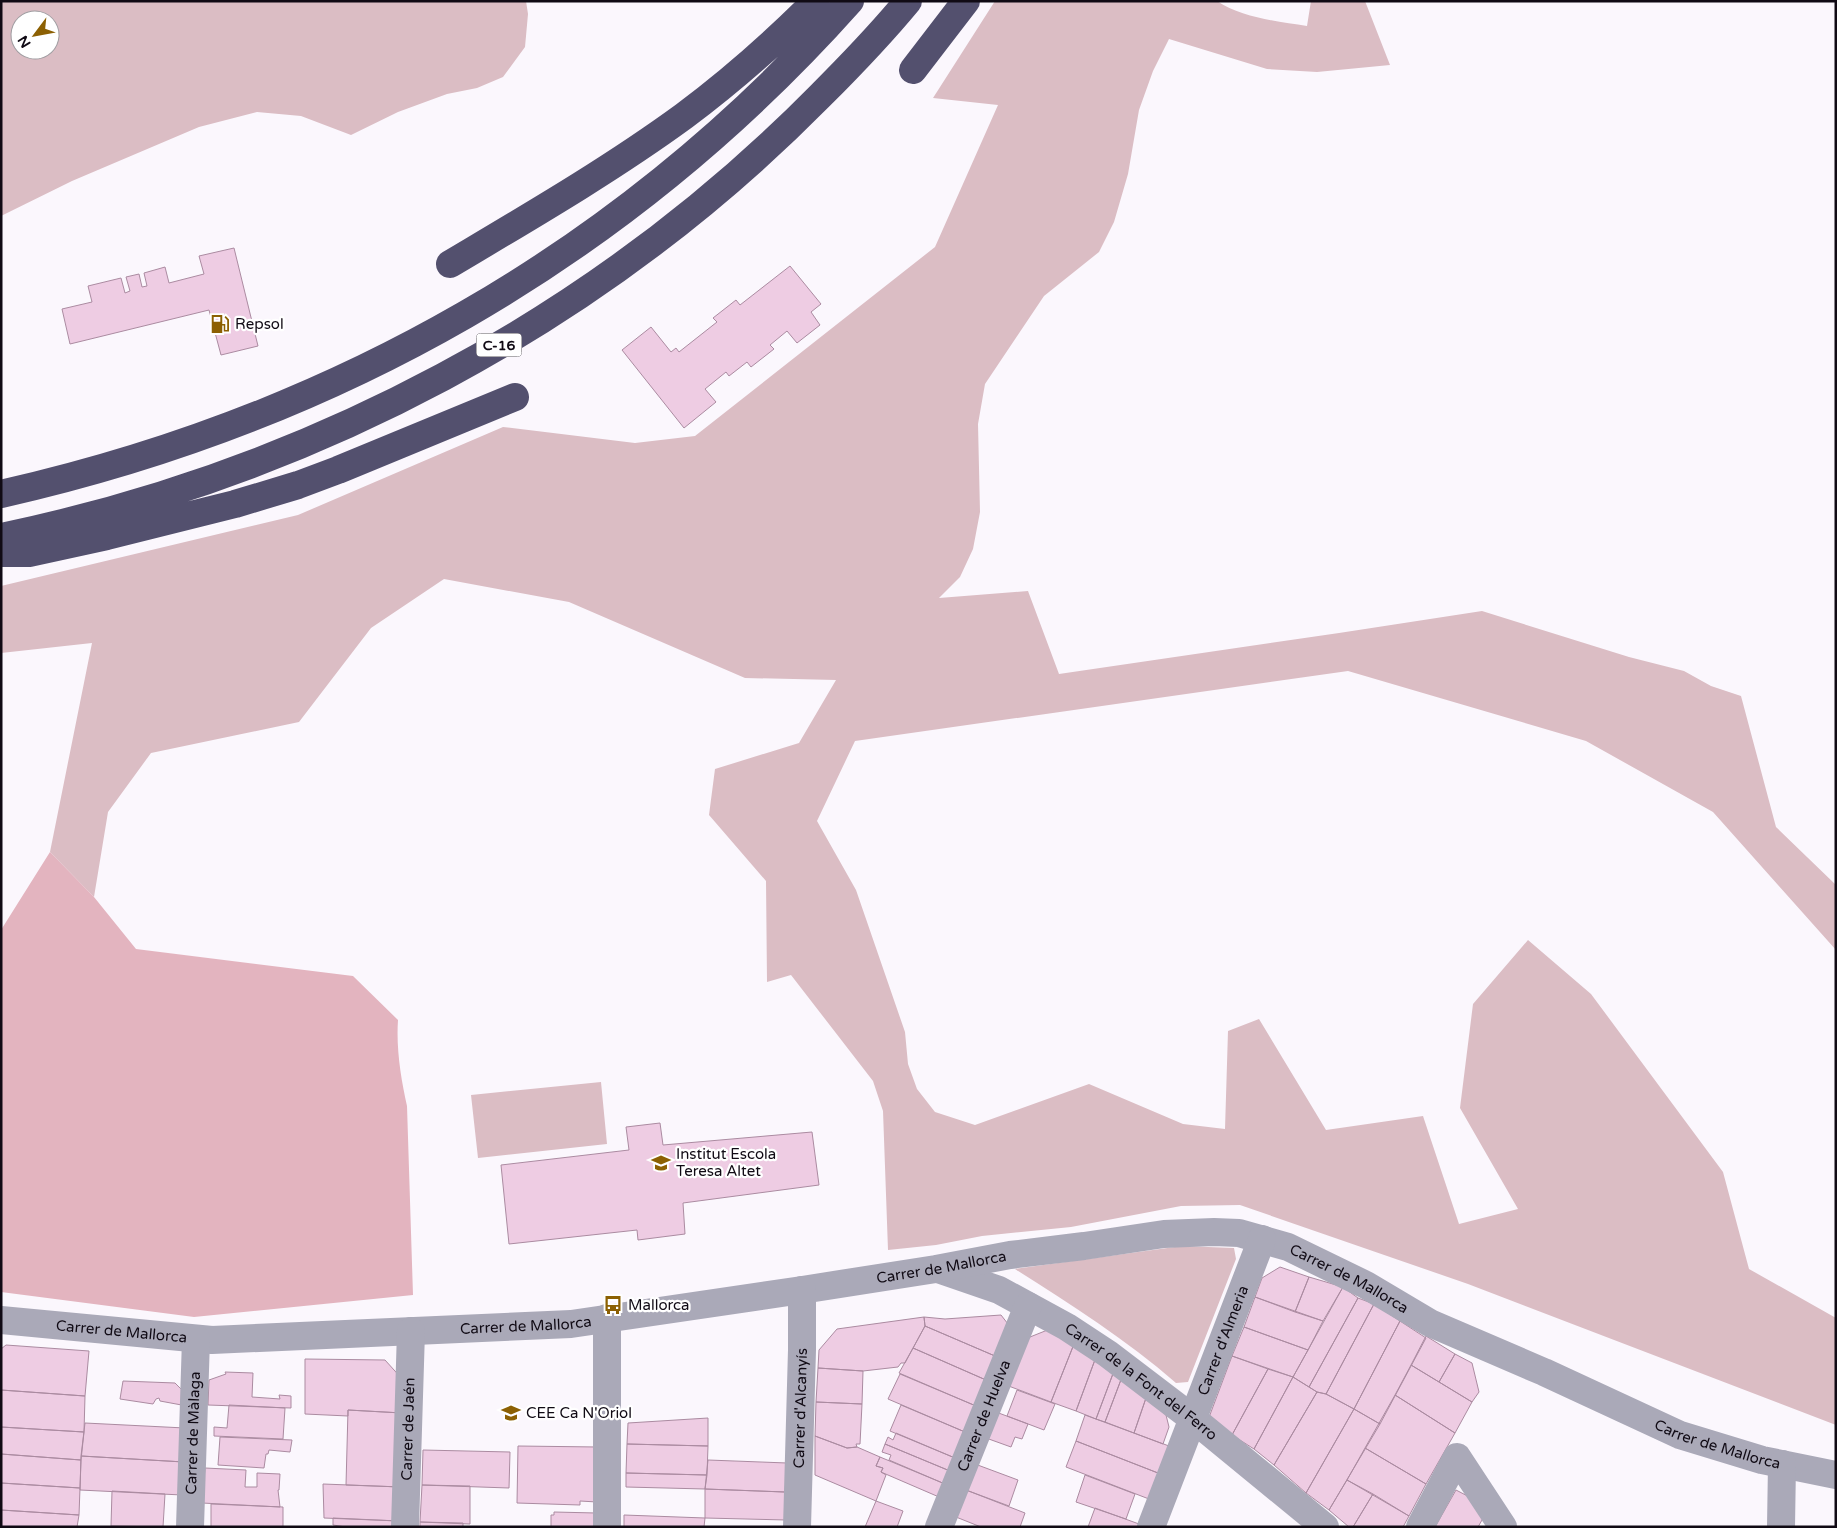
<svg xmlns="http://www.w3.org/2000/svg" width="1837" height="1528" font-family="'Varela Round',sans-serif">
	<rect width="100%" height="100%" fill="#fbf7fd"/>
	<!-- green -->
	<path fill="#dbbdc4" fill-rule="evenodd" d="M1,1H526L528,14L525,47L503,77L477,88L447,94L398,112L351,135L301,116L257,112L199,127L72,181L1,216ZM20,20H50V50H20Z
		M995,1H1217C1242,18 1277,21 1307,26L1311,1H1365L1390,65L1317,72L1267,69L1169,39L1153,71L1139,110L1128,174L1114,222L1099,252L1044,296L985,384L978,424L980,512L973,549L960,577L939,598L1028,591L1059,674L1339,633L1482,611L1629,657L1684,671L1711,686L1741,696L1776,827L1836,885V950L1713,812L1586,741L1348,671L855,741L817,821L856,890L905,1032L908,1064L917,1089L935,1112L975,1125L1089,1084L1183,1124L1225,1129L1228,1031L1259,1019L1326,1130L1423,1116L1459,1224L1518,1209L1460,1108L1473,1004L1528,940L1591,994L1723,1172L1749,1269L1836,1318V1425L1468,1284L1240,1205L1181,1206L1071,1227L982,1236L936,1245L888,1250L883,1111L873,1081L791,975L767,982L766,881L709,815L715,769L799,743L836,680L745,678L569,602L444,579L371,628L299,722L151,753L108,812L94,897L50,852L92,643L1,653V586L298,515L503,427L635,443L695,436L935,247L998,105L933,98Z
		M601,1082L607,1144L478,1158L471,1095Z
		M1182,1246L1234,1248L1236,1259L1188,1382L1176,1383C1127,1340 1070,1304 1015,1269Z"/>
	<!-- forest -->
	<path fill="#e3b4bf" d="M50,852L94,897L136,949L353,976L398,1020C396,1049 401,1079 407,1106L413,1295L194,1317L1,1292V930Z"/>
	<!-- building -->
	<path fill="#eecce3" stroke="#ab8ba1" d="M234,248L258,346L221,355L209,310L70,344L62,309L92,302L88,286L121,278L125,293L130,291L126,277L139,274L142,287L147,286L144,273L165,267L169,283L204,274L199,256Z
		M790,266L821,304L811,312L820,325L797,343L787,331L770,345L774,349L751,367L747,362L729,376L726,372L705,389L716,402L684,428L622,350L651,327L671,352L676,348L679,352L717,322L713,318L736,300L740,305Z
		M660,1123L663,1145L812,1132L819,1185L683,1203L685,1234L638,1240L637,1230L509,1244L501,1165L629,1150L626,1127Z
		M1280,1267L1309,1277L1295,1312L1255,1297L1262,1278Z
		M1309,1277L1343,1287L1323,1321L1295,1312Z
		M1343,1287L1358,1298L1309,1387L1293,1377Z
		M1255,1297L1323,1321L1308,1350L1244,1327Z
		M1358,1298L1374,1304L1326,1394L1317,1392L1309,1387Z
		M1374,1304L1400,1321L1354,1409L1326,1394Z
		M1001,1315L1008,1324L995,1356L925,1326L924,1317L945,1319Z
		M924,1317L925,1326L905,1363H901L898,1367L863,1371L818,1368L819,1350L837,1329Z
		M1400,1321L1426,1338L1380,1424L1354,1409Z
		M925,1326L995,1356L986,1380L913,1348Z
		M1244,1327L1308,1350L1293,1377L1232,1356Z
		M1050,1329L1074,1344L1051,1402L1006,1385L1025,1339Z
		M1426,1336L1455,1354L1439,1382L1411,1365Z
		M1074,1344L1096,1357L1076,1411L1051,1402Z
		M6,1345L89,1351L85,1396L1,1390V1349Z
		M913,1348L986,1380L976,1406L899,1373Z
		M1455,1354L1472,1363L1479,1392L1472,1402L1439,1382Z
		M1232,1356L1268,1369L1232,1435L1208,1420Z
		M1096,1357L1114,1371L1096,1419L1076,1411Z
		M305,1359L385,1360L404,1381L402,1413L348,1410V1416L305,1414Z
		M1411,1365L1472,1402L1455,1433L1395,1395Z
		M818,1368L863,1371L862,1404L816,1402Z
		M1268,1369L1293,1377L1254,1449L1232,1435Z
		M1114,1371L1122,1377L1105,1422L1096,1419Z
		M225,1372L253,1373L252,1397L280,1399L279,1395L291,1396V1408L208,1405L209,1380L226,1374Z
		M900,1374L976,1406L965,1432L888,1399Z
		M1122,1377L1146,1398L1134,1433L1105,1422Z
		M1293,1377L1317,1392L1274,1465L1254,1449Z
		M123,1381L175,1383L188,1396L187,1406L160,1401L159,1398L156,1399L153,1404L120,1399Z
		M1,1390L85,1396L84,1432L1,1427Z
		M1017,1390L1055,1404L1044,1430L1007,1416Z
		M1317,1392L1326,1394L1354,1409L1306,1493L1274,1465Z
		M1395,1395L1455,1433L1426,1484L1365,1448Z
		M1146,1398L1166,1415L1169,1427L1163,1444L1134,1433Z
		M816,1402L862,1404L860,1444H856L857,1447L847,1448L815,1436Z
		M229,1405L285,1408L283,1439L214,1436V1427L227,1428Z
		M901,1405L965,1432L955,1458L890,1431Z
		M1354,1409L1380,1424L1329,1510L1306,1493Z
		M348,1410L402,1413L401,1487L346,1485Z
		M996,1412L1028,1424L1022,1439L1015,1437L1011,1447L986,1438Z
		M1085,1415L1169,1446L1158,1473L1076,1441Z
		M708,1418V1446L627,1444L628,1423Z
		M85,1423L185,1428L184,1462L81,1456Z
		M1,1427L84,1432L81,1460L1,1454Z
		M896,1433L955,1458L950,1471L885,1444L888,1437L893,1440Z
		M815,1436L847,1448L857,1447L880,1457L876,1466L883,1468L881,1472L886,1475L876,1501L815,1475Z
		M220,1437L292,1440L290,1452L269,1450L268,1454H266L264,1468L218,1465Z
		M1076,1441L1158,1473L1149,1499L1066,1467Z
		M627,1444L708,1446L707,1475L626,1473Z
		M885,1444L950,1471L945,1484L889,1460L891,1455L882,1452Z
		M518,1446L598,1447L597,1502L580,1501V1505L517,1503Z
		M1365,1448L1426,1484L1409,1516L1347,1480Z
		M423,1450L510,1452L509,1488L422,1485Z
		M1,1454L81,1460L80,1488L1,1483Z
		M81,1456L184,1462L182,1495L80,1490Z
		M880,1457L945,1484L939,1497L881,1472L883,1468L876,1466Z
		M708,1460L787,1463L785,1492L705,1489Z
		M975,1464L1018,1480L1009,1506L966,1490Z
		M205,1468L246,1470L245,1487H257V1473L280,1474L279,1490H278L280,1507L202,1503Z
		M626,1473L707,1475L705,1489L626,1487Z
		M1085,1475L1135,1494L1126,1519L1076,1502Z
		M1347,1480L1373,1494L1353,1527H1349L1329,1510Z
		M1,1483L80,1488L79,1515L1,1510Z
		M323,1484L401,1487L399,1521L324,1518Z
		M422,1485L470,1486V1524L420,1522Z
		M705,1489L785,1492L786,1520L705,1518Z
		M966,1490L1025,1513L1020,1527H981L956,1517Z
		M1456,1490L1481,1503L1486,1513L1478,1527H1435Z
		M112,1491L165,1494L163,1527L111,1526Z
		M1373,1494L1409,1516L1403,1527H1353Z
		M876,1501L903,1511L897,1527H865Z
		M211,1504L283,1507V1527H211Z
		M1095,1508L1139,1524L1138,1527H1088Z
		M1,1510L79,1515L77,1527H1Z
		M554,1512L596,1513V1527H551V1515H554Z
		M624,1515L705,1518L704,1527H624Z
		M333,1518L399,1521V1527H346L333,1525Z
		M420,1522L463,1523V1527H420Z"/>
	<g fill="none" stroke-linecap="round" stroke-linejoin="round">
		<!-- minor -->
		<g stroke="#aaa9b8" stroke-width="28">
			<path id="s1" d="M938,1269L999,1290L1067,1327L1108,1354L1192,1418L1325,1527"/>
			<path id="s2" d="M1,1320L212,1340L571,1324L802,1290L936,1269L1010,1255L1084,1246L1164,1234L1214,1232L1239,1233L1288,1247L1366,1285L1430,1323L1544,1372L1680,1435L1762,1460L1836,1475"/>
			<path id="s3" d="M190,1527L196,1339"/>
			<path id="s4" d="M405,1527L411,1331"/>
			<path d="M607,1527V1318"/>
			<path id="s5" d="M797,1527L802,1350V1290"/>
			<path id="s6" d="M939,1527L1028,1306"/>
			<path id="s7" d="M1151,1527L1262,1239"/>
			<path d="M1420,1527L1457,1457L1503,1527"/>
			<path d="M1781,1527L1782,1464"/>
		</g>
		<!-- highway -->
		<path stroke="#53506e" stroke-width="28" d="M913,70L966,1
			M450,264C529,217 610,170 684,116C731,81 775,42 816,1
			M1,494C333,419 623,256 850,1
			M1,537C310,473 598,321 820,96C850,66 880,35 908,1
			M1,553H29L107,536L235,504L298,485L338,470L515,397"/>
	</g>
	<!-- icons -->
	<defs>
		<g id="fuel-bare" transform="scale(1.5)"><path d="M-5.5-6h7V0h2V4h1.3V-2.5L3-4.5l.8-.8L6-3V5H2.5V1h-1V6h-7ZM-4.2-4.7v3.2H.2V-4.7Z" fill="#8c6003" stroke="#fff" stroke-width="2.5" paint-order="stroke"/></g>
		<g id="school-bare" transform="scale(1.5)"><path d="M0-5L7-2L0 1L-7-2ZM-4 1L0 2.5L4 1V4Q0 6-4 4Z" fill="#8c6003" stroke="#fff" stroke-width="2.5" paint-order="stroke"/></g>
		<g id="bus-bare" transform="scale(1.5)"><path d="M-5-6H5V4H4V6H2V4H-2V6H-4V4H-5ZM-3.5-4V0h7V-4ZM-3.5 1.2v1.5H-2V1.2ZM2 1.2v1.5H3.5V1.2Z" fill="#8c6003" stroke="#fff" stroke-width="2.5" paint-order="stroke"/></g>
	</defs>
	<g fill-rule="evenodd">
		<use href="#fuel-bare" x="220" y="324"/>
		<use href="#school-bare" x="661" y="1163"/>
		<use href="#bus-bare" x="613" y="1305"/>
		<use href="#school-bare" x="511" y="1413"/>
	</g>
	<g text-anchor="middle" stroke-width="4.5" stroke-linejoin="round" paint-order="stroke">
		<!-- shield labels -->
		<rect fill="#fff" stroke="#58545a" stroke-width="1" x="476.5" y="333.5" width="45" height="23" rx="4"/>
		<g font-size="14" font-weight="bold" fill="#100a14">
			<text x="499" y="350">C-16</text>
		</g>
		<!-- poi labels -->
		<g font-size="15" fill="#100a14" stroke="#fff" text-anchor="start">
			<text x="235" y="329">Repsol</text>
			<text x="676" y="1159">Institut Escola<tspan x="676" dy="17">Teresa Altet</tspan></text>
			<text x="628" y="1310">Mallorca</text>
			<text x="526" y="1418">CEE Ca N'Oriol</text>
		</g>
		<!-- street labels -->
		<g font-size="15" fill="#100a14" stroke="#fff">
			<text dy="5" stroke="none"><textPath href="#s2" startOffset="946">Carrer de Mallorca</textPath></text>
			<text dy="5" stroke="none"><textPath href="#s2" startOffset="1366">Carrer de Mallorca</textPath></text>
			<text dy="5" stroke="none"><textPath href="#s2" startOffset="526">Carrer de Mallorca</textPath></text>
			<text dy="5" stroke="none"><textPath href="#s2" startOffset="121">Carrer de Mallorca</textPath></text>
			<text dy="5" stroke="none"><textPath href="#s7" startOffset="200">Carrer d'Almeria</textPath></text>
			<text dy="5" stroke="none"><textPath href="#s1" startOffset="234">Carrer de la Font del Ferro</textPath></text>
			<text dy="5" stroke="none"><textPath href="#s5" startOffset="119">Carrer d'Alcanyís</textPath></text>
			<text dy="5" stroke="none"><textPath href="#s6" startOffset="120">Carrer de Huelva</textPath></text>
			<text dy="5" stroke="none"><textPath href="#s4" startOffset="98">Carrer de Jaén</textPath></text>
			<text dy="5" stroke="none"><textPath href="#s3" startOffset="94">Carrer de Màlaga</textPath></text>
			<text dy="5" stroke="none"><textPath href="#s2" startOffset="1771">Carrer de Mallorca</textPath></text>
		</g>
	</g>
	<!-- border -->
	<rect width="1837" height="1528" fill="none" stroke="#100a14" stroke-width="5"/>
	<!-- north arrow -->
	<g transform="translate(35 35) rotate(238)"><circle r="24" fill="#ffffff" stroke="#9f9da1"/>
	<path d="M0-4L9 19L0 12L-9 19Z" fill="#8c6003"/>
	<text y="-8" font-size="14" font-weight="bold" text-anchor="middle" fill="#100a14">N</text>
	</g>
</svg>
